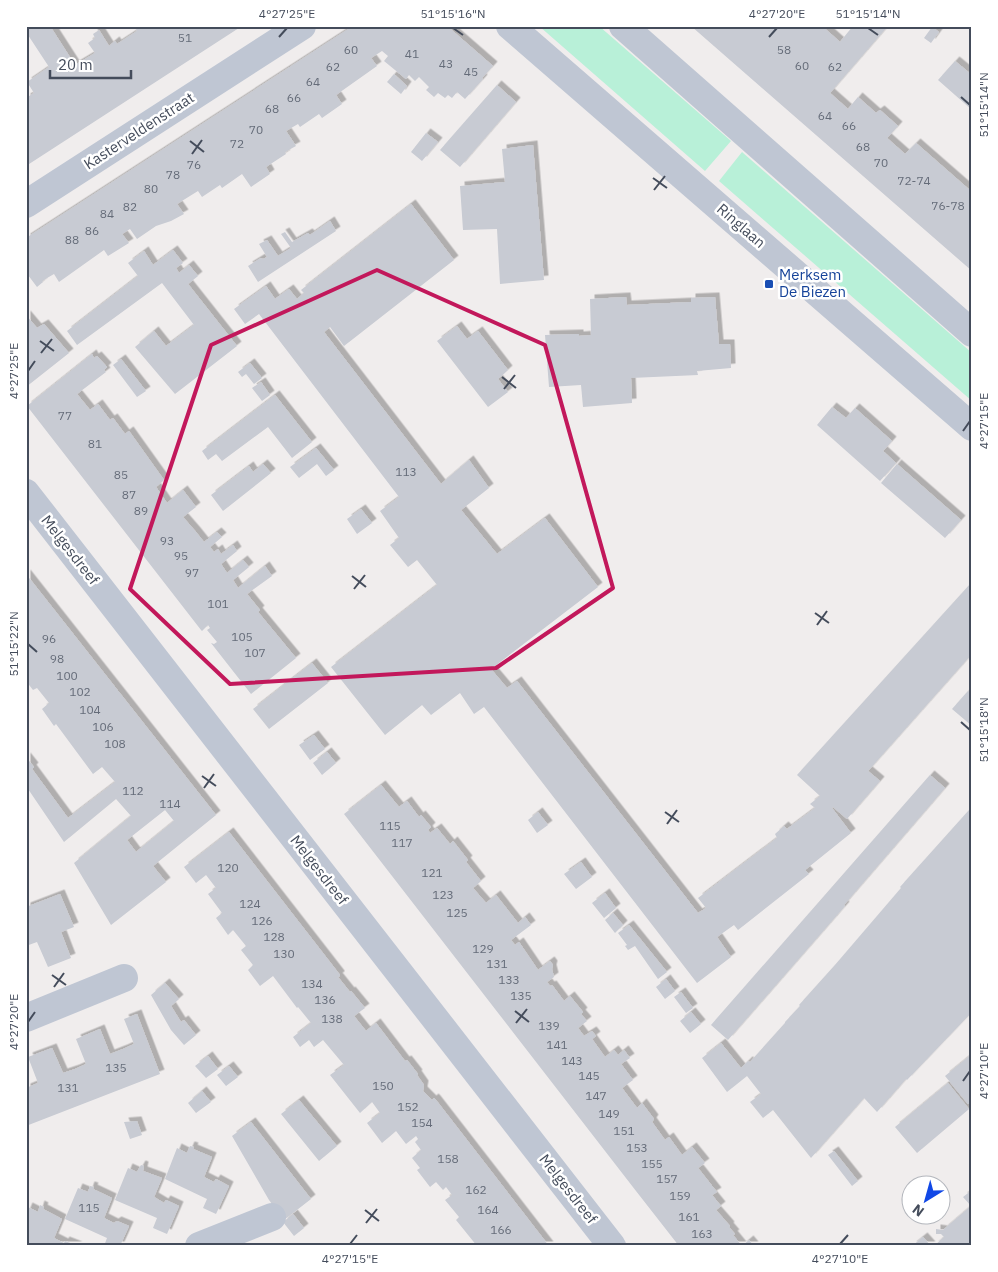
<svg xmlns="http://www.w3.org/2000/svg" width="998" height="1272" font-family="'IBM Plex Sans',sans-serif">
	<defs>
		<filter id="shadow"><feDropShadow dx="4.5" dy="-4.5" stdDeviation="0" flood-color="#0004"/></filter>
	</defs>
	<rect width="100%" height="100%" fill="#f0eded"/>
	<!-- green -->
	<path fill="#b8f0d8" d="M539,26H599L731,141L705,171Z
		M742,152L972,353V401L719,181Z"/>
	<!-- building -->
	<path fill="#c8cbd3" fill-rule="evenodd" filter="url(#shadow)" d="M26,26H50L75,65L95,53L88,43L95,38L93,34L99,30L109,46L115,41L117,44L137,31L135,27L137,26H242L26,166V98L34,93L27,82L49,67L26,32Z
		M353,26H447L493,66L482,78L483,79L465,99L457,92L452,98L448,95L445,98L438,93L434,97L426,90L429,87L419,77L415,81L409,75L406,79L384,61L388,56L382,51L371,58L377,66L336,95L342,104L322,118L319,114L300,127L298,124L286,131L296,146L285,152L286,154L266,167L270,174L251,187L242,174L222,188L220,185L202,197L198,191L177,204L184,214L171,221L156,226L137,239L130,229L122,234L129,243L108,256L104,250L59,282L54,274L42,281L43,282L37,287L28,275L26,276V238Z
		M691,26H822L840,42L853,26H888L830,93L848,109L858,97L876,113L880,110L898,126L887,138L905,154L916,143L972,192V271Z
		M932,27L939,32L931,43L924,38Z
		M955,61L972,75V110L938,80Z
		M394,74L407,86L401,94L387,82Z
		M497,85L516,102L460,167L440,150Z
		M426,133L438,142L422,161L411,152Z
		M533,145L544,280L500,284L497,229L463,230L460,186L505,182L502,149Z
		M411,204L454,260L344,346L330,327L324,332L441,484L469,460L489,488L461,510L497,554L545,518L598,587L491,669L507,688L517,681L698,913L706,908L698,898L777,838L775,834L784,826L787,829L815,808L810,804L820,796L797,775L972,582V656L971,655L868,771L880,781L847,819L833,807L832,808L851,833L805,870L809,874L738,930L734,925L717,937L731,957L697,983L484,707L474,714L460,693L431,715L422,705L385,735L331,667L437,585L417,560L408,567L390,545L399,538L380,511L399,497L259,314L245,324L234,309L266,286L275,299L289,289L297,299L304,293L301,290Z
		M330,221L336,231L258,282L248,266L261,258L263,259L267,257L259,244L267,240L278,256L291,248L281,234L285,232L292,242L308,233L310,235Z
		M173,250L183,263L176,268L179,273L189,265L198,276L188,284L237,346L175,394L135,347L154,331L166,346L194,325L162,283L77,345L67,331L138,276L128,263L144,251L153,265Z
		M626,297L627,305L691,302V298L715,297L719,344H730L731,368L697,371L698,375L631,378L632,403L583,407L581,385L549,387L545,335L579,334V336L591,335L590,299Z
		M26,315L37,328L44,324L69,353L26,387Z
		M457,326L467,339L478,331L508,370L498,379L508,392L488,407L437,341Z
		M92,354L94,358L97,356L107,367L104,370L106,372L77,394L90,410L98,404L110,420L113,418L125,434L129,431L164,480L156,487L167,503L183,490L196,507L183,517L196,532L204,542L217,532L222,537L210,547L214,552L218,549L221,554L233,545L237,551L221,564L227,573L243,560L249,567L233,580L238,588L265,566L272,576L247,594L260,610L258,612L296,658L251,694L211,643L214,644L217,642L207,630L210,628L208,625L202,631L201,630L27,406Z
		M121,359L146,391L137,397L113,365Z
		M250,363L262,378L254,384L246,374L242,377L238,372Z
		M261,382L270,395L262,401L252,388Z
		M275,395L312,442L292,458L268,427L222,461L216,454L208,460L202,451Z
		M832,407L846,418L855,408L892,441L883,451L896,463L880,481L817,425Z
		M316,448L334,470L326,476L317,464L299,478L290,467Z
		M263,464L271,473L223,511L211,495L249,466L253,472Z
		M897,464L961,520L945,538L881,483Z
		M361,509L372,523L357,534L347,519Z
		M26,574L216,815L153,866L166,882L111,925L74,863L131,816L116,799L64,842L26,786V757L34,767L32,769L68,818L115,782L102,767L93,774L56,724L54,726L42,709L49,703L37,688L33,690L26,681V670L29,668L26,665ZM165,810L174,821L136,852L127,840Z
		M312,663L328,683L269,729L253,709Z
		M968,691L972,694V726L952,709Z
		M314,735L325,749L310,760L299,745Z
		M327,752L336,763L322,775L313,763Z
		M930,775L945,788L844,905L845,906L728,1040L711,1025Z
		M381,785L399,807L407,801L419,817L421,815L431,827L428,830L430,833L437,828L450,844L453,841L468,860L466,862L481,881L473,888L486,903L496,895L518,923L525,917L531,925L511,940L515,945L519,942L538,970L550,961L553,965L552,969L554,977L547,982L550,986L552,985L564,1001L570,996L583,1012L581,1014L587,1021L578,1028L584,1036L592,1031L596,1036L592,1039L605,1057L614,1050L618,1055L624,1050L630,1058L621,1064L633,1080L622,1088L637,1108L642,1103L654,1119L652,1122L665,1140L669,1137L682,1155L692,1147L705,1163L698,1168L717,1192L712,1195L721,1206L716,1210L730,1226L729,1227L735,1234L733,1235L742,1246H679L636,1191L344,814Z
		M970,809L972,810V1012L907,1080L906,1079L877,1112L864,1098L811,1158L773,1110L763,1118L750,1102L761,1094L747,1076L727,1092L702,1058L721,1043L741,1068L748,1061L750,1062L785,1023V1022L800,1006L799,1005L835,965L901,888L900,887Z
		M538,812L548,825L537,833L528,820Z
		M229,832L340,975V976L338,977L350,992L351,991L365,1008L354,1016L366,1031L376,1023L405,1061L407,1060L418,1074L417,1075L424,1085L423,1091L432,1100L434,1098L436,1100L549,1246H477L456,1220L459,1217L445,1200L452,1195L446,1187L443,1190L436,1182L430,1187L417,1170L420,1168L412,1158L421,1150L415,1142L418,1139L416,1136L406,1144L396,1131L382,1143L367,1123L380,1113L372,1102L360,1113L330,1075L344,1065L323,1040L314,1047L309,1040L300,1047L293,1037L311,1023L298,1007L297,1008L273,976L260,986L248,970L253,965L241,950L246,946L233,930L228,935L216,918L222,913L208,894L216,888L206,875L196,883L184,867Z
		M581,862L592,877L576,889L564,874Z
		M605,893L616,908L604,918L592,903Z
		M60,894L74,927L61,932L71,958L48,967L37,942L26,946V907Z
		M613,913L623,925L615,933L605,920Z
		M629,925L667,972L658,979L635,946L628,950L625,946L627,945L618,933Z
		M666,979L675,991L665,999L656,987Z
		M165,983L179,999L171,1006L181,1022L184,1020L196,1035L184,1045L171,1030L151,995Z
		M681,992L693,1008L686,1013L674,997Z
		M691,1012L701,1024L690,1033L680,1021Z
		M137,1014L160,1074L26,1126V1088L38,1083L28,1057L52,1048L63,1073L75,1069L86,1064L76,1039L100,1029L110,1054L123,1049L134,1044L124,1019Z
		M972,1054V1101L968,1104L945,1076Z
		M208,1056L218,1069L206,1078L195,1066Z
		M229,1066L238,1077L226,1086L217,1075Z
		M948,1083L969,1109L917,1153L895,1127Z
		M202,1091L211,1102L196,1113L188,1103Z
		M299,1100L337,1146L319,1161L281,1114Z
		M137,1121L142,1135L130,1139L124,1122Z
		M251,1122L311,1199L284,1220L269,1200L232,1136Z
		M190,1146L194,1147L193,1149L212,1157L204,1177L214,1182L216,1179L229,1186L216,1214L203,1208L207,1199L165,1179L177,1148L187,1153Z
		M834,1151L858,1181L852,1186L828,1155Z
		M141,1165L144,1166L143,1171L162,1178L154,1197L164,1203L166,1200L179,1206L167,1234L153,1228L157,1218L115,1200L128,1168L137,1172Z
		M90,1186L94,1187L93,1189L112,1198L104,1218L114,1223L117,1221L129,1226L120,1246H104L107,1238L65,1219L78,1188L88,1192Z
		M972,1190V1246H934L944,1237L941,1234H936V1229L943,1230L971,1206L963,1197Z
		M40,1205L44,1207L43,1209L62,1219L54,1238L64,1243L65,1241L78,1246H30L26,1244V1212L28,1207L38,1212Z
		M293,1214L304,1228L294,1236L283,1222Z
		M923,1237L931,1246H912Z
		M749,1240L754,1246H742Z"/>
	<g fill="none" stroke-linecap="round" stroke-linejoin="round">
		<!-- minor -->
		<path stroke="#bfc6d3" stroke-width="28" d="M510,26L972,427
			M623,26L972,333
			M26,204L302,26
			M26,493L612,1246
			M26,1018L124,978
			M199,1246L272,1217"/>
	</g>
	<!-- marked area -->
	<path fill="none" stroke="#c2185b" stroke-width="4" stroke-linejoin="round" d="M377,270L545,345L613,588L496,668L230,684L130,589L211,345Z"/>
	<!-- ticks -->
	<path fill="none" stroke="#444c5b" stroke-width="2" d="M453,28L463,35M868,28L878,35M279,37L287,28M769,37L777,28M961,97L970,105M190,141L204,152M192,154L202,140M653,178L667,188M654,190L665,176M40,341L54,351M41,353L52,339M28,371L35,361M502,377L516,388M504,389L515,375M963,431L970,421M352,576L366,587M354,589L365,575M815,613L829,623M817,625L827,611M28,644L37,652M961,722L970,730M202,776L216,786M204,788L214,774M665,812L679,822M667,824L677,810M52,975L66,985M54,987L64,973M515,1011L529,1022M28,1022L35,1012M516,1023L527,1009M963,1081L970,1071M365,1210L379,1221M366,1223L377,1209M350,1244L357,1235M840,1244L848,1235"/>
	<!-- markers -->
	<rect fill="#1a4fb4" stroke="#fff" stroke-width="2" x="764" y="279" width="10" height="10" rx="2.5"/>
	<g text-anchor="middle" stroke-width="5" stroke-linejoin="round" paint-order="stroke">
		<!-- number labels -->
		<g font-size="12" fill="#656c79">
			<text x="185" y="42">51</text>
			<text x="351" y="54">60</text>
			<text x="784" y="54">58</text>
			<text x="412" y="58">41</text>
			<text x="446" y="68">43</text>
			<text x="802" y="70">60</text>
			<text x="333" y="71">62</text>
			<text x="835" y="71">62</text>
			<text x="471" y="76">45</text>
			<text x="313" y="86">64</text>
			<text x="294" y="102">66</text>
			<text x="272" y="113">68</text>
			<text x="825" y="120">64</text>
			<text x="849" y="130">66</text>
			<text x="256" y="134">70</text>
			<text x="237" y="148">72</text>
			<text x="863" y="151">68</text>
			<text x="881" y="167">70</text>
			<text x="194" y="169">76</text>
			<text x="173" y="179">78</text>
			<text x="914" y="185">72-74</text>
			<text x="151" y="193">80</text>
			<text x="948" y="210">76-78</text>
			<text x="130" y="211">82</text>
			<text x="107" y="218">84</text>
			<text x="92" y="235">86</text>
			<text x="72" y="244">88</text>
			<text x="65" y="420">77</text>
			<text x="95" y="448">81</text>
			<text x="406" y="476">113</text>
			<text x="121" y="479">85</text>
			<text x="129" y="499">87</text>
			<text x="141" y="515">89</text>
			<text x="167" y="545">93</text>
			<text x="181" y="560">95</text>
			<text x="192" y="577">97</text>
			<text x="218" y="608">101</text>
			<text x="242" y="641">105</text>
			<text x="49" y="643">96</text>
			<text x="255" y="657">107</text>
			<text x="57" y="663">98</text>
			<text x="67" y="680">100</text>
			<text x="80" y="696">102</text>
			<text x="90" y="714">104</text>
			<text x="103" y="731">106</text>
			<text x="115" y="748">108</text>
			<text x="133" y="795">112</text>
			<text x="170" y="808">114</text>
			<text x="390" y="830">115</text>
			<text x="402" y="847">117</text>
			<text x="228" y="872">120</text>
			<text x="432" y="877">121</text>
			<text x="443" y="899">123</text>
			<text x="250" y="908">124</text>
			<text x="457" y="917">125</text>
			<text x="262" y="925">126</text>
			<text x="274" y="941">128</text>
			<text x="483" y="953">129</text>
			<text x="284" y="958">130</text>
			<text x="497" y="968">131</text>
			<text x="509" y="984">133</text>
			<text x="312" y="988">134</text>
			<text x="521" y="1000">135</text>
			<text x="325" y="1004">136</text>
			<text x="332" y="1023">138</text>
			<text x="549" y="1030">139</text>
			<text x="557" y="1049">141</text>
			<text x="572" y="1065">143</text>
			<text x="116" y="1072">135</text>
			<text x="589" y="1080">145</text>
			<text x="383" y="1090">150</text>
			<text x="68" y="1092">131</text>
			<text x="596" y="1100">147</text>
			<text x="408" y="1111">152</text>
			<text x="609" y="1118">149</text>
			<text x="422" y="1127">154</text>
			<text x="624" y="1135">151</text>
			<text x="637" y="1152">153</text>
			<text x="448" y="1163">158</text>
			<text x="652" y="1168">155</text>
			<text x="667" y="1183">157</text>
			<text x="476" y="1194">162</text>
			<text x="680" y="1200">159</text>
			<text x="89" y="1212">115</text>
			<text x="488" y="1214">164</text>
			<text x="689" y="1221">161</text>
			<text x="501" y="1234">166</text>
			<text x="702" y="1238">163</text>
		</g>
		<!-- street labels -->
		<g font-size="15" fill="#444c5b" stroke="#fff">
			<text transform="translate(139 131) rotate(-33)" y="5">Kasterveldenstraat</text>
			<text transform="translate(741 226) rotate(41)" y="5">Ringlaan</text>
			<text transform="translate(70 550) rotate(52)" y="5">Melgesdreef</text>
			<text transform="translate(319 870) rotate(52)" y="5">Melgesdreef</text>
			<text transform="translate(568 1189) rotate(52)" y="5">Melgesdreef</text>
		</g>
		<!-- transit labels -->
		<g font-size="15" fill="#164399" stroke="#fff" text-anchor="start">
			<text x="779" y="280">Merksem<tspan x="779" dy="17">De Biezen</tspan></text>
		</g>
	</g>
	<!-- border -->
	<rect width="998" height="1272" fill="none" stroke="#ffffff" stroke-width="55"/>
	<!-- north arrow -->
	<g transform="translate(926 1200) rotate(217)"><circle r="24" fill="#ffffff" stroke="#b4b7bd"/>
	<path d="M0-4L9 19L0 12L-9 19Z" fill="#1148e6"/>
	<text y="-8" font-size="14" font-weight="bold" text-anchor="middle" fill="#444c5b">N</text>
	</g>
	<!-- scale -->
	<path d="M50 70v8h81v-8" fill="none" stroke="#444c5b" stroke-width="2.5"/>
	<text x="58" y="70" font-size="15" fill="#444c5b" stroke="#ffffff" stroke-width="4" paint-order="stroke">20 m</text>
	<rect x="28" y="28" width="942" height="1216" fill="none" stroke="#444c5b" stroke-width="2"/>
	<g font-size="12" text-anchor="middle" fill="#444c5b">
		<text x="287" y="18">4°27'25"E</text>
		<text x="453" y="18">51°15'16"N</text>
		<text x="777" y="18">4°27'20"E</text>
		<text x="868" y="18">51°15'14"N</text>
		<text transform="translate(984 105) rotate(-90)" y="4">51°15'14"N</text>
		<text transform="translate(14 371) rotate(-90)" y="4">4°27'25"E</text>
		<text transform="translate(984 421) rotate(-90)" y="4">4°27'15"E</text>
		<text transform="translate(14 644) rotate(-90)" y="4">51°15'22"N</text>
		<text transform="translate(984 730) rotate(-90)" y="4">51°15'18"N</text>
		<text transform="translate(14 1022) rotate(-90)" y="4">4°27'20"E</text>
		<text transform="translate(984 1071) rotate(-90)" y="4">4°27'10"E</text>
		<text x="350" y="1263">4°27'15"E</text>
		<text x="840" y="1263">4°27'10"E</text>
	</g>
</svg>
